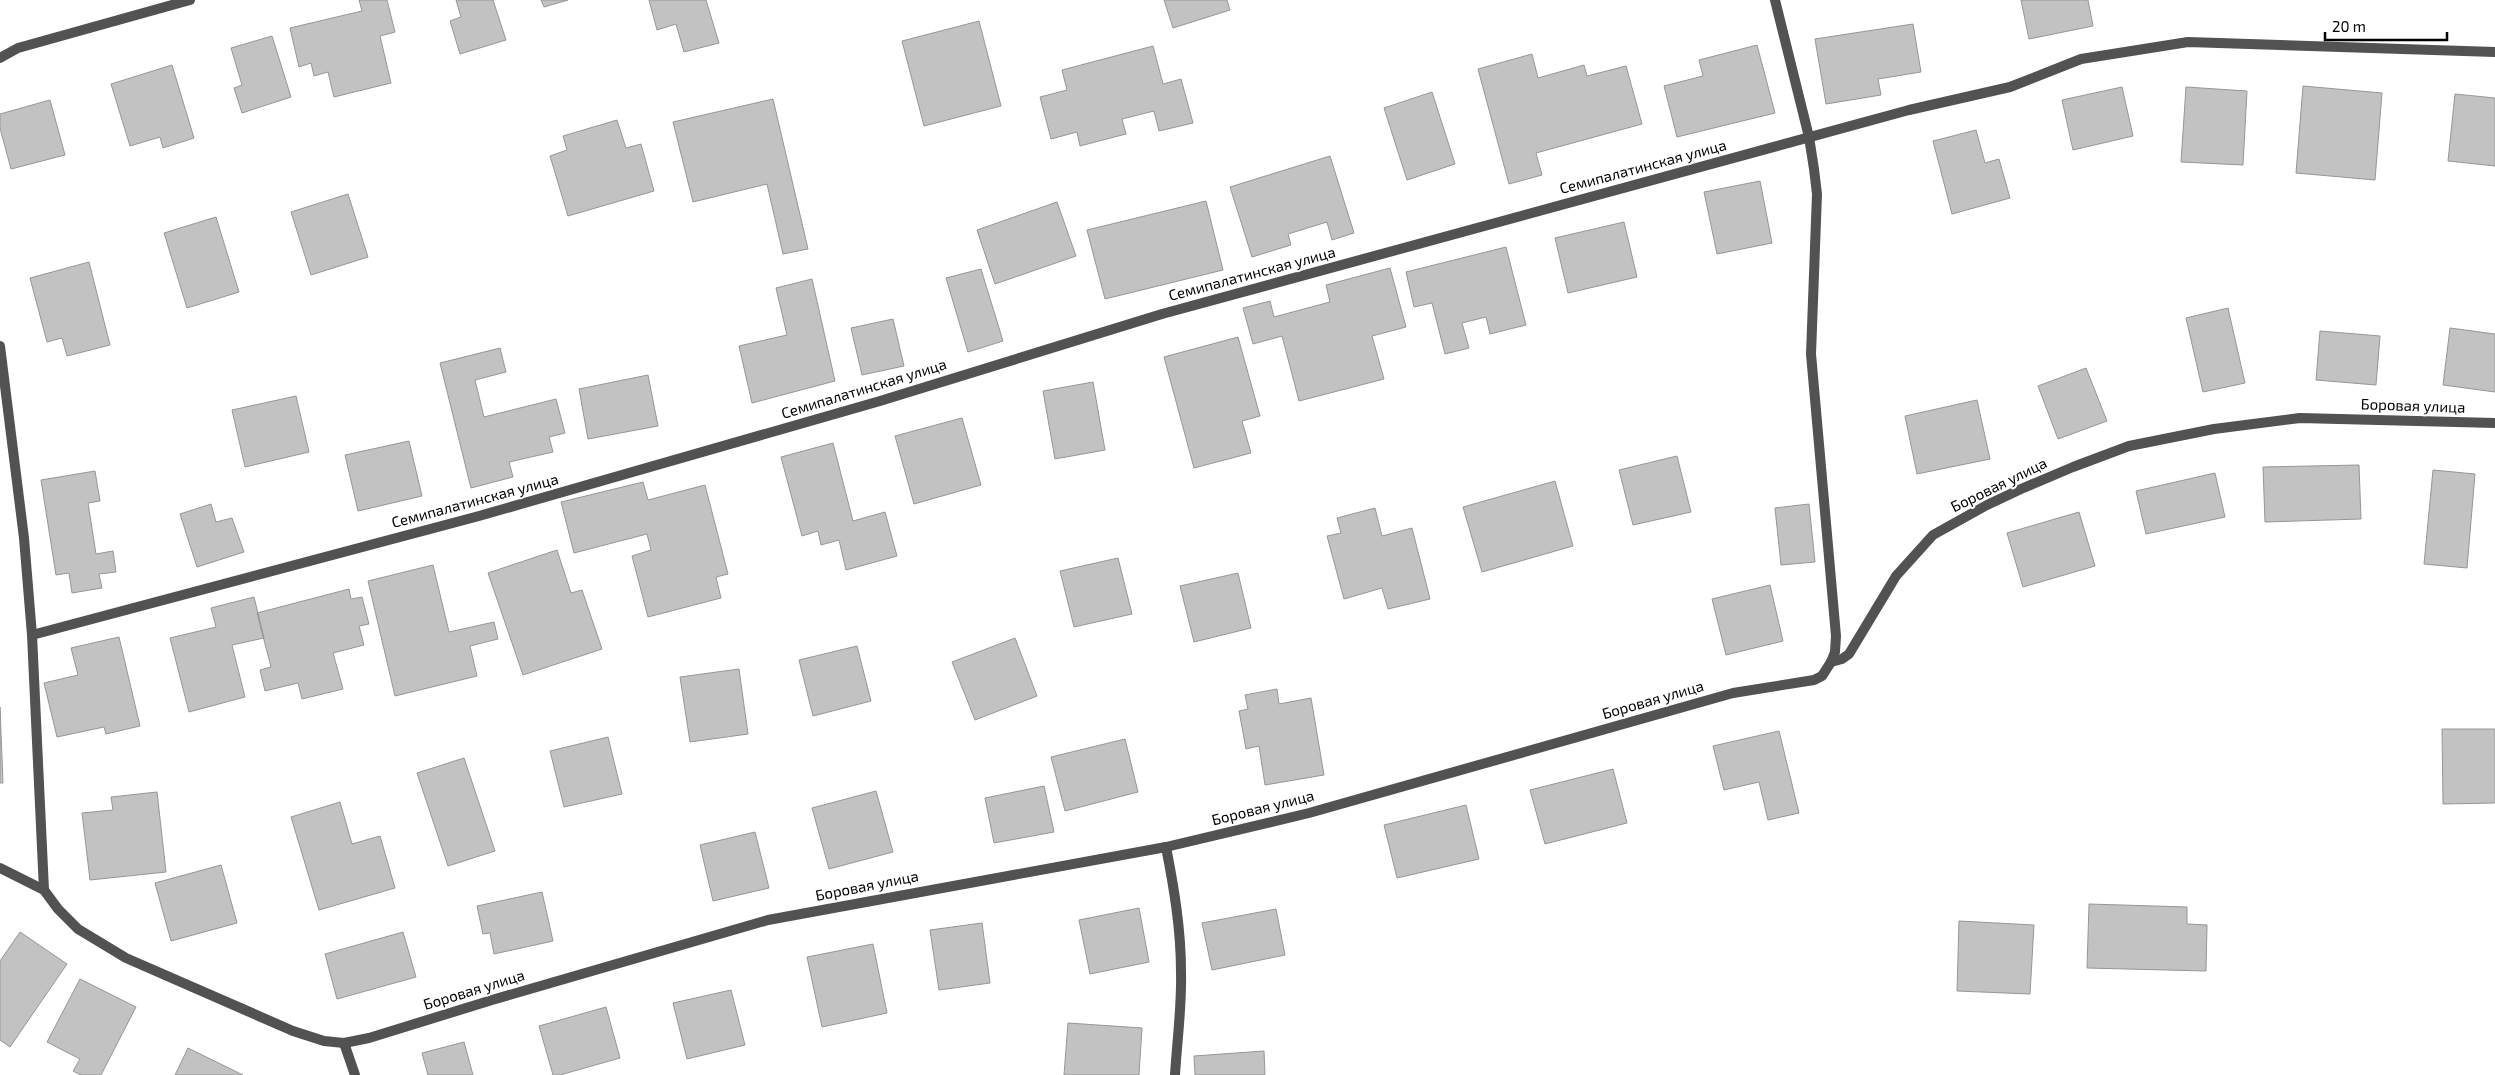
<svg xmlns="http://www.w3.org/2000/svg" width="2495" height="1075" font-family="'Exo 2',sans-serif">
	<rect width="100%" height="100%" fill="#fff"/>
	<!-- building -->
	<path fill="#c2c2c2" stroke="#969696" d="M359,0H387L395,32L380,36L391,83L334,97L328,72L314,76L311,63L299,67L290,28L362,11Z
		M456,0H493L506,40L460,54L450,21L461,17Z
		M541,0H568L544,7Z
		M649,0H706L719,43L684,52L676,24L657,30Z
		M1164,0H1227L1230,10L1173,28Z
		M2021,0H2088L2093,26L2029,39Z
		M979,21L1001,106L924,126L902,41Z
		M1913,24L1921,72L1878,79L1881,95L1826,104L1815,39Z
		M272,36L291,97L242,113L234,88L242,85L231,48Z
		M1757,45L1775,113L1677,137L1664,86L1703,76L1699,60Z
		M1153,46L1163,84L1181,79L1193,123L1159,131L1154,111L1122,119L1126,134L1080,146L1077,132L1051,139L1040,97L1067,90L1062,70Z
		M1532,54L1538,78L1584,65L1587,76L1626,66L1642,124L1536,153L1542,175L1509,184L1478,69Z
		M172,65L194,138L163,148L160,137L130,146L111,84Z
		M2303,86L2382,93L2375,180L2296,173Z
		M2122,87L2133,136L2073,150L2062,100Z
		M2186,87L2247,91L2243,165L2181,162Z
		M1432,92L1455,164L1407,180L1384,108Z
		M2455,94L2495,98V166L2448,161Z
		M773,99L808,249L783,254L767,184L693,202L673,122Z
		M50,100L65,155L11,169L0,128V114Z
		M617,120L626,148L641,144L654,191L568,216L550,156L567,150L563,136Z
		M1976,130L1985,163L1999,159L2010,198L1952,214L1933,141Z
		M1330,156L1354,233L1332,240L1327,222L1288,234L1291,245L1252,257L1230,187Z
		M1760,181L1772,243L1717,254L1704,192Z
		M348,194L368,257L311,275L291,212Z
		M1206,201L1223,270L1105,299L1087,230Z
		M1057,202L1076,256L995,284L977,230Z
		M216,217L239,292L187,308L164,233Z
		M1624,222L1637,277L1568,293L1555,238Z
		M1506,247L1526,325L1490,334L1486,317L1462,323L1469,348L1445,354L1432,303L1414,307L1406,272Z
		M89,262L110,345L67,356L62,338L47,342L30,278Z
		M1390,268L1406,327L1372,336L1384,379L1299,401L1282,336L1253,344L1243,308L1270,301L1274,317L1330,302L1326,285Z
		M981,269L1003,341L968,352L946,278Z
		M812,279L835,381L752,403L739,346L787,335L776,288Z
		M2228,308L2245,383L2203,392L2186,318Z
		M893,319L904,366L862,375L851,328Z
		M2450,328L2495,334V392L2443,385Z
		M2320,331L2380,336L2376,385L2316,380Z
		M1238,337L1260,416L1242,421L1251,453L1194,468L1164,357Z
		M500,348L506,372L475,380L484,417L556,399L565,433L549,437L553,452L509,462L513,477L471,488L440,363Z
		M2086,368L2107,421L2058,439L2038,386Z
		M648,375L658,426L588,439L579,389Z
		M1093,382L1105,450L1055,459L1043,391Z
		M296,396L309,452L245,467L232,410Z
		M1977,400L1990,459L1917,474L1905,416Z
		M962,418L981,485L914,504L895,436Z
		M409,441L422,496L358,511L345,455Z
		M833,443L853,521L885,512L897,556L846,570L839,540L821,545L818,531L802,536L781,457Z
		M1677,456L1691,512L1633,525L1619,470Z
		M2359,465L2361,519L2265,522L2263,467Z
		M2433,470L2475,474L2467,568L2424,564Z
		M95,471L100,501L88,503L96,554L113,551L116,572L99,574L102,588L72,593L69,573L56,575L41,480Z
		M2215,473L2225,517L2146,534L2136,491Z
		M1555,481L1573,546L1482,572L1463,507Z
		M643,482L648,500L705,485L728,574L716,577L721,598L648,617L632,556L651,550L647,534L574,553L561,502Z
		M211,504L216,522L232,518L244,552L197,567L180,514Z
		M1809,504L1815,562L1781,565L1775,508Z
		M1375,508L1382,536L1412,528L1430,599L1388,609L1382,588L1344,599L1327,536L1341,533L1337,518Z
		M2079,512L2095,566L2023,587L2007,533Z
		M557,550L571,593L582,590L602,649L523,675L488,573Z
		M1118,558L1132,614L1074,627L1060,571Z
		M433,565L449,632L494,622L498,639L470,646L477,676L395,696L368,581Z
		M1238,573L1251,628L1194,642L1180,586Z
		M1770,585L1783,641L1726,655L1712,599Z
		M349,589L351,599L362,597L369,624L359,626L364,645L333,653L343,689L302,699L298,683L265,691L260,670L271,667L257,613Z
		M254,597L264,638L232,645L245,697L189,712L170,638L216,627L211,608Z
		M119,637L140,726L106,734L104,727L57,737L44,683L78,675L71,648Z
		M1015,638L1037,696L975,720L952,662Z
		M857,646L871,701L813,716L799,660Z
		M739,669L748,734L690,742L680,677Z
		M1277,689L1279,704L1311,698L1324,775L1265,785L1259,746L1246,749L1239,711L1248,709L1245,695Z
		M0,707L3,783H0Z
		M2442,729H2495V803L2443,804Z
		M1779,731L1799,813L1768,820L1759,782L1724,790L1713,746Z
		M608,737L622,794L564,807L550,751Z
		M1125,739L1138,792L1065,811L1051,757Z
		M464,758L495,851L448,866L417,773Z
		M1613,769L1627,823L1545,844L1530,790Z
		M1044,786L1054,832L994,843L985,798Z
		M876,791L893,852L829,869L812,808Z
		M157,792L166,872L90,880L82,813L113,810L111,797Z
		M340,802L352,844L380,836L395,888L319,910L291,817Z
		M1466,805L1479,859L1397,878L1384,825Z
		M755,832L769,888L713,901L700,845Z
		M221,865L237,923L171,941L155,883Z
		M542,892L553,941L494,954L490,933L483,934L477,906Z
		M2089,904L2187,907V924L2207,925L2206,971L2087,968Z
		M1139,908L1149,962L1090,974L1079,920Z
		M1276,909L1285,955L1212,970L1202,923Z
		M1959,921L2034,925L2030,994L1957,991Z
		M982,923L990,983L939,990L930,930Z
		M20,932L67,964L10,1047L0,1040V961Z
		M403,932L416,977L337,999L325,954Z
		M873,944L887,1013L822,1027L807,957Z
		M80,979L136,1007L101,1075H81L73,1071L80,1059L47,1042Z
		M731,990L745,1045L687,1059L673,1003Z
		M606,1007L620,1058L560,1075H553L539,1026Z
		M1068,1023L1142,1028L1139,1075H1064Z
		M464,1042L473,1075H428L422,1053Z
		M188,1048L243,1075H175Z
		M1264,1051L1265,1075H1195L1194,1056Z"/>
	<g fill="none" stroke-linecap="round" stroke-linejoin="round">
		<!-- service -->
		<path stroke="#525252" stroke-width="10" d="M1775,0L1809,137L1814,169L1817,194L1811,354L1836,636L1835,652L1831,662
			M0,346L24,538L32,635L44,890
			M1166,847C1174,888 1181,929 1181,972C1182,1006 1177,1041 1175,1075
			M344,1043L355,1075"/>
		<!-- minor -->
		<path stroke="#525252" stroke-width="10" d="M0,58L18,48L190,0
			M32,635L479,516L880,401L1162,314L1909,110L2010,87L2081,59L2188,42L2495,52
			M0,868L44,890L58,909L78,929L126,958L293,1031L324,1041L344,1043L369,1038L492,1000L768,920L1166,847L1309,813L1733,693L1814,680L1822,676L1831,662L1842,659L1849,654L1896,576L1933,535L1987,505L2021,489L2073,467L2129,446L2214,429L2300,418L2495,423"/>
	</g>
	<g text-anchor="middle" stroke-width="4" stroke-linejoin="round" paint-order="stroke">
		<!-- street labels -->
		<g font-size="15" fill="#000" stroke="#fff">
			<text transform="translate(1643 167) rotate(-15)" y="5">Семипалатинская улица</text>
			<text transform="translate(1252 274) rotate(-15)" y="5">Семипалатинская улица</text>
			<text transform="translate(864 389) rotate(-17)" y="5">Семипалатинская улица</text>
			<text transform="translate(2413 406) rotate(2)" y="5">Боровая улица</text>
			<text transform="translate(1999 485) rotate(-26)" y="5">Боровая улица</text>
			<text transform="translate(475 501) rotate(-15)" y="5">Семипалатинская улица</text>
			<text transform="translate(1653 700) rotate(-16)" y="5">Боровая улица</text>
			<text transform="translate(1263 808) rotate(-14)" y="5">Боровая улица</text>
			<text transform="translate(867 886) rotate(-11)" y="5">Боровая улица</text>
			<text transform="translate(474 990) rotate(-17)" y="5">Боровая улица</text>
		</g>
	</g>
	<!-- scale -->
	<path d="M2325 32v8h122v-8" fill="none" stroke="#000000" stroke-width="2.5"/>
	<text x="2332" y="32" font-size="15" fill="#000000" stroke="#ffffff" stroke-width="4" paint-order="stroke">20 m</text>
</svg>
